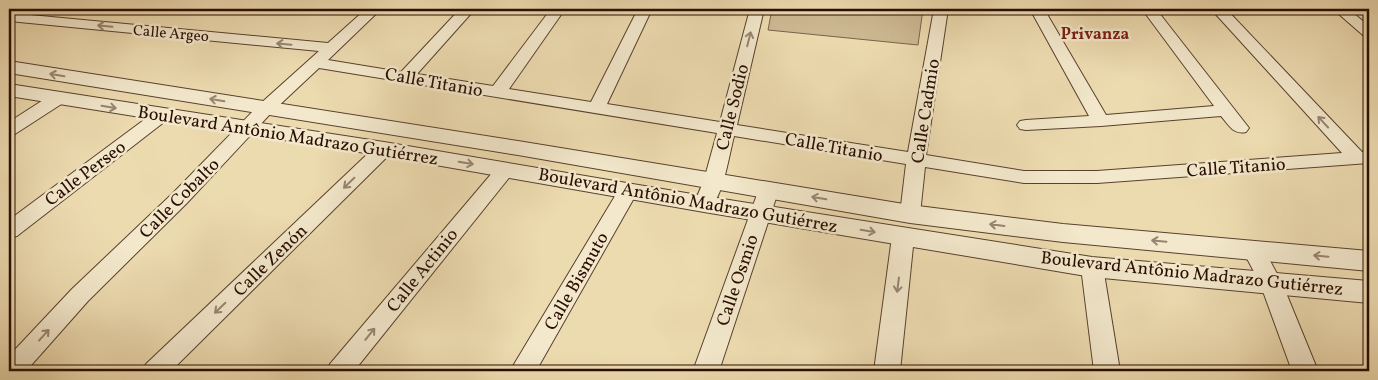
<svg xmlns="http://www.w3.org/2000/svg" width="1378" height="380" font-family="Vollkorn,serif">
	<rect width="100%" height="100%" fill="#eddbb0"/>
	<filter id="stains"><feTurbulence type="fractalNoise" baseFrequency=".004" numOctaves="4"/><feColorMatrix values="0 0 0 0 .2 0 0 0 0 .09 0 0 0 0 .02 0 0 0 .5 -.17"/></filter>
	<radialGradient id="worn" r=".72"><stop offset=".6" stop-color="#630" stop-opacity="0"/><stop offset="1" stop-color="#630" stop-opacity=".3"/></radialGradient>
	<!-- green -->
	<path fill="#ccb892" stroke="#7a624a" d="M772,9H923L918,45L768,30Z"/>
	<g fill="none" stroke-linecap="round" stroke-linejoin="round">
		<!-- minor casing -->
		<g stroke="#59402e" stroke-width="2">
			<path id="minor" d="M366,9H381L328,60L401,72L460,9H475L417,74L493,86L551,9H565L509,89L591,102L638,9H652L607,104L720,122L750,9H764L737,125L908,152L934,9H948L926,155L1024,171H1097L1342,153L1211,9H1226L1362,152L1369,151V163L1097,183H1024L925,167L920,214L917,219L910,221L903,219L900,214L906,164L734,136C728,160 725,187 711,209L704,211L697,209L694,204L704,180L717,133L319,68L272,112L187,203L88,301L26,371H9V356L72,289L173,193L260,104L319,51L9,21V13L328,43Z
				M1030,9H1044L1106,115L1214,106L1142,9H1156L1249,128L1246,132C1233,135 1229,125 1221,116L1101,126L1026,130L1020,129L1017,125L1020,121L1026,120L1089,116Z
				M1333,9H1348L1369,26V37L1364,36Z
				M57,94L63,95L66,99L63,103L15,134L9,135V122L51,95Z
				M162,110L168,111L171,115L168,119L17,236L9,238V220L156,111Z
				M384,143L391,145L393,149L391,153L171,371H142L146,364L377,145Z
				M505,164L512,166L515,170L512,174L354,371H326L330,364L498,166Z
				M769,183L776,184L779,189L719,371H693L759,189L762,184Z
				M628,185L635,186L638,191L536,371H510L621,186Z
				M903,230L911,232L914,237L900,371H874L892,237L895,232Z
				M1254,243L1262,246L1282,283L1318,371H1292L1260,283L1243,251L1246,246Z
				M1092,259L1100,261L1103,267L1120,371H1094L1081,267L1084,261Z"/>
		</g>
		<!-- tertiary casing -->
		<g stroke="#59402e" stroke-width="2">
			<path id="tertiary" d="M9,61L518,141L910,205L1063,224L1369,251V271L1063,242L910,223L518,155L9,73Z
				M9,84L384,142L704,196L1092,257L1369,281V303L1092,277L704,212L384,156L9,96Z"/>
		</g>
		<!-- minor -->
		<use href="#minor" fill="#f3e8cc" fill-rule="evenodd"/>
		<!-- tertiary -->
		<use href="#tertiary" fill="#f3e8cc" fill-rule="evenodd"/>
	</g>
	<!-- one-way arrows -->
	<defs><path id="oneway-shaft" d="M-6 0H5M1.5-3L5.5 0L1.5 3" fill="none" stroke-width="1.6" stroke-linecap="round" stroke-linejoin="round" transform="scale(1.25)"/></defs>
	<g stroke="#988571">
		<use href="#oneway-shaft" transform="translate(105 26) rotate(-175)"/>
		<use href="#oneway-shaft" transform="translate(749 39) rotate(-76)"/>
		<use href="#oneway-shaft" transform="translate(284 44) rotate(-175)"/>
		<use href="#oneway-shaft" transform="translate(57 75) rotate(-171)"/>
		<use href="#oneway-shaft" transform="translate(217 100) rotate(-171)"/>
		<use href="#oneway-shaft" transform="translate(109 107) rotate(9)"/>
		<use href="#oneway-shaft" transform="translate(1323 122) rotate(-133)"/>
		<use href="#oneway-shaft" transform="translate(466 163) rotate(10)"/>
		<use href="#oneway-shaft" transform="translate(349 183) rotate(136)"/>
		<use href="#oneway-shaft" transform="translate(819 198) rotate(-170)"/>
		<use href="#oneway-shaft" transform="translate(997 225) rotate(-173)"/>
		<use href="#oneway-shaft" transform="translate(868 231) rotate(10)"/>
		<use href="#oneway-shaft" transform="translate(1159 241) rotate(-175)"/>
		<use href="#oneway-shaft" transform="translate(1321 256) rotate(-175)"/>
		<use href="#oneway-shaft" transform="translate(898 285) rotate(97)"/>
		<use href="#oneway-shaft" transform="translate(220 308) rotate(136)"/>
		<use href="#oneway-shaft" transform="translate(370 334) rotate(-51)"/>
		<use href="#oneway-shaft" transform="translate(44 335) rotate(-48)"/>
	</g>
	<g text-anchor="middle" stroke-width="5" stroke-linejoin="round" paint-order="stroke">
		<!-- far-street labels -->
		<g font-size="15" fill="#280d02" stroke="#f3e8cc">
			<text transform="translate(171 33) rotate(5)" y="5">Calle Argeo</text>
		</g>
		<!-- far-quarter labels -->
		<g font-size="16" font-weight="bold" fill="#7a1f14" stroke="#f3e8cc">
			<text x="1095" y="39">Privanza</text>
		</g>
		<!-- street labels -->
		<g font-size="18" fill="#280d02" stroke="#f3e8cc">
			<text transform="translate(434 82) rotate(10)" y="6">Calle Titanio</text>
			<text transform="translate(732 107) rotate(-76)" y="6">Calle Sodio</text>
			<text transform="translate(925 111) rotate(-81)" y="6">Calle Cadmio</text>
			<text transform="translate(288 135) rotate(9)" y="6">Boulevard Antônio Madrazo Gutiérrez</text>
			<text transform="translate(834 147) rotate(10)" y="6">Calle Titanio</text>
			<text transform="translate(1236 167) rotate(-4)" y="6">Calle Titanio</text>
			<text transform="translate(85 173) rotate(-37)" y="6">Calle Perseo</text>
			<text transform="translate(179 198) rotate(-45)" y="6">Calle Cobalto</text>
			<text transform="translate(688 200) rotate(10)" y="6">Boulevard Antônio Madrazo Gutiérrez</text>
			<text transform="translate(270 260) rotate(-44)" y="6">Calle Zenón</text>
			<text transform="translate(422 270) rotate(-51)" y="6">Calle Actinio</text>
			<text transform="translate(1192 273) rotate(6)" y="6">Boulevard Antônio Madrazo Gutiérrez</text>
			<text transform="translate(737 280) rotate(-71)" y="6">Calle Osmio</text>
			<text transform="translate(576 281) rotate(-60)" y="6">Calle Bismuto</text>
		</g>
	</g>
	<!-- margin -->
	<rect width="1378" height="380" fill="none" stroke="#eddbb0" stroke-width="30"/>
	<rect x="10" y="10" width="1358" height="360" fill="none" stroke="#280d02" stroke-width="2.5"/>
	<rect x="15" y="15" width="1348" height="350" fill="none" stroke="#280d02"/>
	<rect width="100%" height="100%" filter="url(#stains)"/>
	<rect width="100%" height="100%" fill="url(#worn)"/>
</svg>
